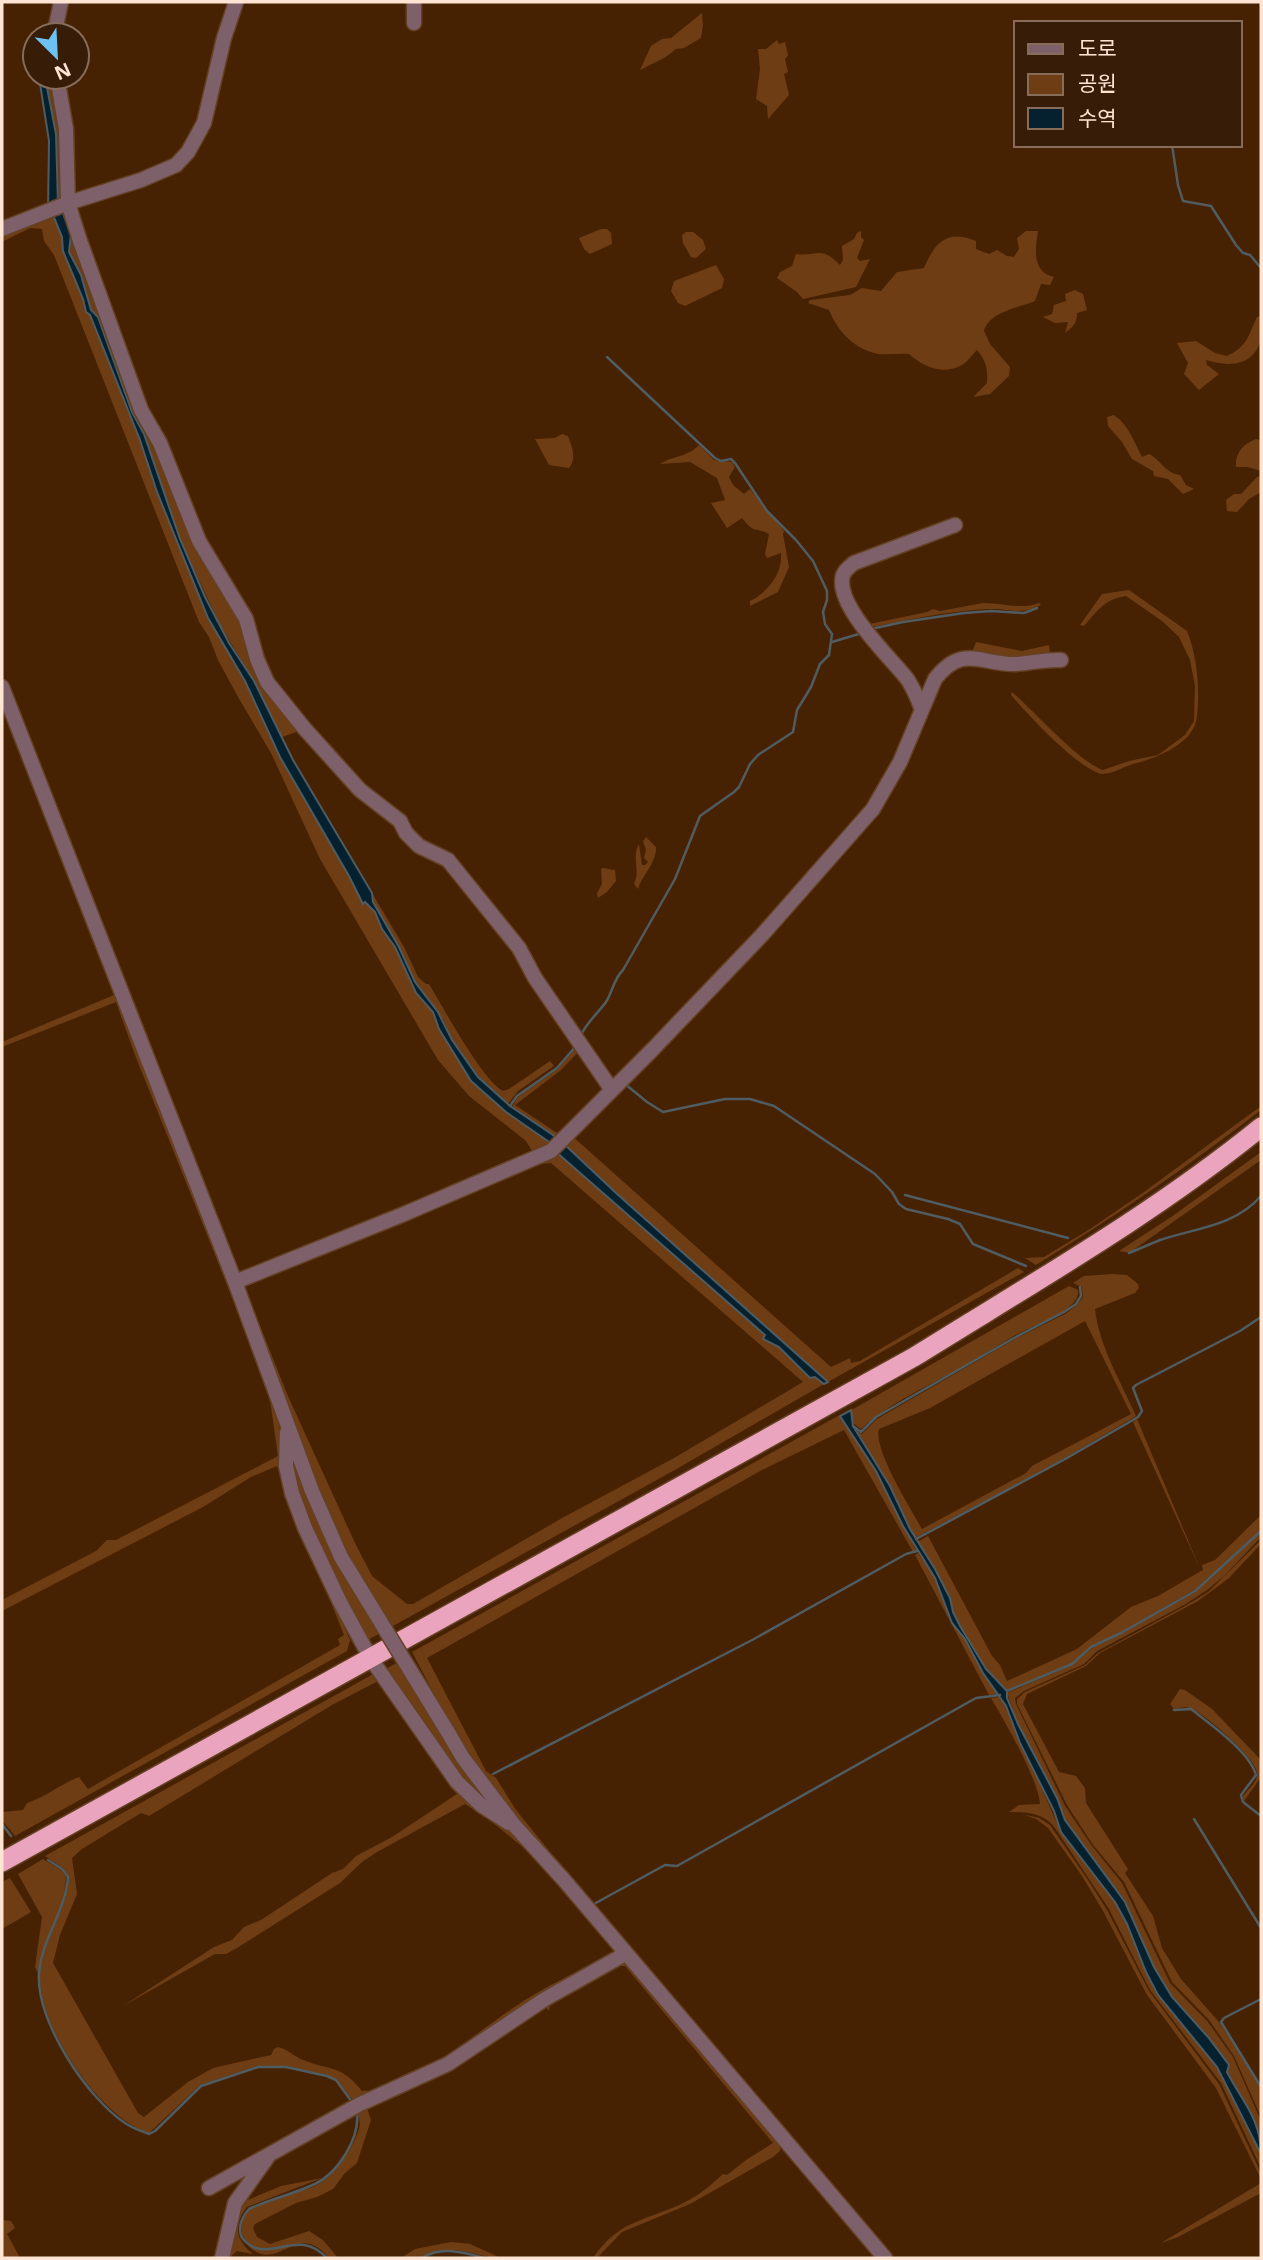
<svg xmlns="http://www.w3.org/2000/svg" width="1263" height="2260" font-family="'Noto Sans','Noto Sans KR',sans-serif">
	<rect width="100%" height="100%" fill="#472202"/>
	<!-- green -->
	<path fill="#6f3d14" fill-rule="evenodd" d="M702,13L703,25L701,38L684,48L676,49L666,57L640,70L651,46L662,39L671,38Z
		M777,40L779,44L785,42L788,55L785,59L788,72L784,74L789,95L768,119L767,106L756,99L760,69L758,49H766Z
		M45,77H54L63,132V197L58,204L56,134Z
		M68,208L108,327L248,635L302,730L282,737L254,681L220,625L180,539L144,434L132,412L91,311L81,275L69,252L71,234L62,211Z
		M53,215L62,237L63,251L83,299L86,312L90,315L102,343L140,440L157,492L208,618L245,681L280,757L349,876L362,903L365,901L375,912L395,947L416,993L432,1012L439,1029L471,1080L506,1112L552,1144L535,1156L526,1141L469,1096L438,1060L320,859L271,753L238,697L218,660L209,637L199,622L54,255L44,241L42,229L30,228L2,242V232Z
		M601,229H607L611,233L612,244L590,254L584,249L579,238Z
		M861,231V237L864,240L857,258L860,261L870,259L856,287L803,299L797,292L777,278L780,272L792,266L796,254C818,257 820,245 840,265L843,260L842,246L854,239L857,233Z
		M1026,231H1038C1035,250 1032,272 1054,277L1050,285L1041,284L1035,301C1018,308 989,312 984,331L990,344L1010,367L1009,376L990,394L973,397L987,383C988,370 986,360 977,350C972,355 967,363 960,366C942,375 922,366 909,354C899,353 889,355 879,354C855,350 838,332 829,310L808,303L810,300L850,295L862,288L881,291L897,272L924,268C935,242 947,229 976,241V249L989,254L997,250L1007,256L1014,257L1019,249L1017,238Z
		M686,232H693L703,240L706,249L696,258L691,257L683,243L682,235Z
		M716,265L724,279L722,288L685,306L678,303L671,291L674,281Z
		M1075,290L1083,294L1087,310L1077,313C1077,323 1073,327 1065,333L1068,322L1055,323L1043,317L1052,314L1054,305L1066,301L1065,294Z
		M1261,316C1261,323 1263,332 1261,339C1254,367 1228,367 1206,360L1207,365L1219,374L1199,390L1184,374L1188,363L1177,343L1196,341L1215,353L1227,356C1248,346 1248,336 1257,317Z
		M1114,415C1129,425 1134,442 1142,457L1149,454C1162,461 1165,473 1180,475L1186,485L1194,489L1183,494L1168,479L1154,476L1153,471L1132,459L1122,442L1108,426L1107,417Z
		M562,434L568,436C572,447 577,458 569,468L549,465L535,439L555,438Z
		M1256,439L1261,440V471L1248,467H1236C1235,453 1243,444 1256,439Z
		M699,445L714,460L732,462L735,467L729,477L733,485L744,494L750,489L784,531L783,534L789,567L778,592L750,606V601C767,593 783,573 781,553L767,558L765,554L769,534C753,526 756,535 742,518L727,528L711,503L725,500L717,478L690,462L660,464C672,456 688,457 699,445Z
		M1258,476L1261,480V492L1249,499L1237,512L1227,511L1226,500L1234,494H1241Z
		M1129,590L1187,631C1195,651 1198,672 1198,694C1198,703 1198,712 1196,721C1191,745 1154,759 1133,764C1123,767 1107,777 1098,773C1072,762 1030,717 1011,695L1012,692C1034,711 1079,762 1103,770L1129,761L1158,755L1185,735L1194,721L1195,686L1190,660L1179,637L1162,621L1126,596C1105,599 1097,611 1084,626L1080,625L1102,594Z
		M983,603C1002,603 1022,610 1039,603L1041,605C1016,616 1012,608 988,609C950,611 905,620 868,628L865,625L927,612L933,609L940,611Z
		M976,642L1022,651L1049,645L1050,652L1017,659L973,650Z
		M2,695L276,1407L281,1440L304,1532L350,1640L347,1651L15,1836L2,1820L3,1812L23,1810L27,1803C46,1797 60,1784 79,1777L88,1789L340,1645L338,1639L344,1635L277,1466L251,1477L203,1507L2,1611V1600L96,1551L107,1540H116L278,1456L269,1393L262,1372L135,1055L116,1002L2,1047V1042L114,995L2,708Z
		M646,837L656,847C657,862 643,874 638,889L634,884C641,869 631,858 639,844L642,865H645L648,862L644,858L646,850L643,841Z
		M603,868L615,870L616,881L607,892L598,898L597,893L602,884L601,869Z
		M372,893L404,947L418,977L426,984H429C443,1007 482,1080 503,1091L509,1089L550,1061L554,1066L518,1091L508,1104L478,1077L452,1040L443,1019L415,982L406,961L373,902Z
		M577,1046L580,1050L561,1070L515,1105L560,1135L557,1139L512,1107L518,1097L558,1069Z
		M1261,1106V1110C1189,1166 1114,1217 1036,1265L1025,1258L1044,1257L1090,1229L1144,1192Z
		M571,1135L831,1367L850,1358L851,1363L860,1361L1018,1268L1024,1272L828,1382L572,1153L563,1143Z
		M555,1151L765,1336L764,1339L779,1347L809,1376L815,1377L824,1384L673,1471L364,1642L299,1504L290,1447L325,1513L259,1335L243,1283L287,1394L355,1543L372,1576L407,1604H413L564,1517L674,1458L803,1382L551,1163L530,1165Z
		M1261,1152V1160L1129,1253L1119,1251L1174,1215Z
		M1112,1274L1127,1275L1138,1284L1139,1288L1135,1293L1095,1309C1099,1346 1121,1382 1136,1416L1065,1458L915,1538L890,1486L857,1431L862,1434L877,1419L1015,1339L1065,1314L1077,1305L1083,1297L1082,1287L1073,1283L1084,1276ZM1085,1321L1131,1414L1032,1466L1026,1473L922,1529C911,1509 873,1449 879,1429L930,1408Z
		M1069,1286L1078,1290C1079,1299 1072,1305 1065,1310C1049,1322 1029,1327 1012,1337C996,1346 982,1356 966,1365C933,1384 888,1403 861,1429L853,1423L851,1410L855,1408Z
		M838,1416H840L876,1471L916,1550L913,1552L844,1430L762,1470L427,1658L486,1771L496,1778L516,1810L594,1906L518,1825L462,1747L412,1652Z
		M1137,1419L1201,1571L1203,1570L1202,1565L1215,1560L1261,1515V1530L1194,1590L1120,1633L1091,1646L1072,1663L1006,1691L986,1669L960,1626L953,1612L950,1598L917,1542L928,1536L992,1656L1000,1665L1007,1681L1077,1649L1131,1607L1158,1596L1201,1571L1133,1422Z
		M1261,1532V1537L1224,1576L1207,1590L1184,1605L1097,1651L1084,1664L1024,1691L1015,1698L1016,1704L1065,1806L1092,1846L1122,1883L1170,1983L1208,2022L1233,2057L1261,2121V2136L1248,2107L1227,2072L1229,2065L1208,2037L1172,1997L1154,1967L1125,1902L1065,1820L1057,1798L1018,1724L1007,1693L1072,1665L1092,1648L1121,1634L1195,1592Z
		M1261,1540V1544L1229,1578L1198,1601L1100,1653L1086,1666L1027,1694L1023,1704L1059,1772L1076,1776L1085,1788L1086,1803L1128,1869L1125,1873L1153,1916L1162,1948L1181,1979L1219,2022L1249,2066L1261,2089V2117L1234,2056L1209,2020L1172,1982L1124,1882L1093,1845L1067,1805L1017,1704V1699L1025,1692L1085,1665L1098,1653L1185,1606L1208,1592Z
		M918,1553L935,1578L952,1623L965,1639L983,1673L999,1694L989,1695L915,1555Z
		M402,1660L490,1803L476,1798L384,1670Z
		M377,1672L425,1742L535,1857L491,1821L465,1804L377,1852L362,1862L340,1883L237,1948L226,1954H215L123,2006L214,1947L232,1940L244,1927L261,1920L332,1873L343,1869L356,1856L392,1837L457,1794L378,1681L332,1705L149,1816L141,1813L82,1849L72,1858L77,1894L60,1935L53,1963L138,2113L144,2117L188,2082L213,2068L271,2055L274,2049L278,2047C287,2049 294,2056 303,2060C331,2071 340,2064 362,2091C408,2090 475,2034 513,2008C544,1987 579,1971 612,1953L611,1957L463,2051L355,2103L337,2080L327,2075L287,2066H257L200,2085L149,2133C100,2118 38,2026 40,1975C42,1941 67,1911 69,1877L63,1868L45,1856Z
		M1180,1689L1185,1690L1212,1709L1261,1760V1777L1244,1801L1243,1796C1248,1789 1258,1782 1257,1773C1257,1759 1204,1713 1190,1708C1185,1706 1179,1708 1174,1709L1170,1704Z
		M1001,1697L1061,1832L1115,1902L1127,1924L1146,1972L1158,1995L1217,2067L1252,2133L1261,2154V2168L1221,2083L1150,1990L1109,1909L1055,1828C1044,1813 1027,1812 1009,1812L1019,1805L1040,1804C1039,1781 1004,1720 991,1698Z
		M1022,1814L1039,1818L1050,1825L1088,1880L1107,1910L1149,1991L1219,2084L1261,2173V2179L1216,2088L1147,1995L1102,1909L1082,1876L1048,1828L1036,1819Z
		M43,1859L61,1870L66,1877C65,1910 45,1941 38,1973L35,1967L42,1917L18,1874Z
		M10,1878L31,1912L2,1929V1882Z
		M623,1962L627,1963L781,2145L780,2151L773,2157L690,2204L622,2232L597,2258H593C620,2218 649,2221 689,2200C702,2193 712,2184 723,2174L727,2175L746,2160L773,2143L625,1966H619L550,2005L549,2011L543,2003Z
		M366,2105L371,2120L357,2163L345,2173L333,2189L317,2197L296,2203L255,2224L253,2228L257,2237L270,2244L309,2231L323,2240L338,2258H329C301,2224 285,2260 261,2254C243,2248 234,2224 248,2211C256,2204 269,2203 278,2199C290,2194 302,2191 313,2187C334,2178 352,2150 359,2129C361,2123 358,2115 358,2108Z
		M273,2158L245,2201L281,2186L322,2178L247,2207C233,2225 235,2240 253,2254L237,2251L229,2258H224L233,2216Z
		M1261,2183V2193L1178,2237L1161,2243Z
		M2,2220L11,2221L15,2228L7,2234L19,2256L15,2258H2Z
		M451,2242L470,2244L501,2258C483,2258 468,2250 450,2250C437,2249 429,2255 418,2258C413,2259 406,2258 401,2258L415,2249Z"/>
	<!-- water -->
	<path fill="#052130" stroke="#4f5c61" stroke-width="2" d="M39,77H45L56,134L58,204L48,209L49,141Z
		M62,211L71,234L69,252L81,275L91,310L98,317L132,412L144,434L180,539L205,597L229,643L254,681L293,760L372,893L373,902L399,947L415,982L438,1012L452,1040L478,1077L510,1106L553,1135L557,1139L552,1144L506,1112L471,1081L439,1029L433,1012L416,993L395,947L382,929L375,912L365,902L363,904L349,876L280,757L245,681L208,618L157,492L140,440L90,315L86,312L83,299L63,251L62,237L53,215Z
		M563,1143L616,1193L828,1382L824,1384L815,1377L810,1378L779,1347L763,1339L765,1335L555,1151Z
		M851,1410L853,1426L890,1486L910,1529L935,1569L950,1598L953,1612L960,1626L986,1669L1007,1691V1698L1018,1724L1057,1798L1065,1820L1125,1902L1154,1967L1172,1997L1208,2037L1229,2065L1227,2072C1242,2101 1261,2119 1261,2154L1217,2067L1158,1995L1146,1972L1127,1924L1115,1902L1061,1832L1054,1811L1020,1743L1006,1706L983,1673L965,1639L952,1623L935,1578L903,1526L876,1471L840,1416Z"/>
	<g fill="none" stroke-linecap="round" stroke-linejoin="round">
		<!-- stream -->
		<path stroke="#4f5c61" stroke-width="2.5" d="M1172,145L1178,185L1183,201L1211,206L1236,245L1243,253L1250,255L1261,268
			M871,629L903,622L964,613L991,611L1024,613L1037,608
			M832,642L862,633
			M581,1035C587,1022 598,1013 606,1002C613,991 613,980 623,970L675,879L700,816L734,792L739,787L750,764L758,755L793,732L797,710L811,687L820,664L829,655L832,634L825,624L823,612L827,600V591L813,561L796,540L767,511L735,463L731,459L721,461L715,458L607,357
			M625,1084L647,1102L663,1112L725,1099H750L774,1106L875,1174L892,1192L899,1204L906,1209L948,1219L960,1224L973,1244L1026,1266
			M510,1106L517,1096L557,1068L576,1046
			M905,1195L1068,1238
			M1129,1253C1139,1249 1150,1244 1160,1240C1196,1228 1235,1226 1261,1196
			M853,1426L861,1432L876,1417L1014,1338L1064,1312L1076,1304L1081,1296L1080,1287
			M916,1539L1067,1458L1138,1417L1142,1411L1133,1388L1136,1385L1240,1331L1261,1317
			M1007,1691L1072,1664L1091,1647L1121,1633L1195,1591L1261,1531
			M1174,1710L1191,1709C1210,1724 1250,1752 1256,1775L1241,1795L1243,1802L1261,1816
			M493,1774L754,1639L906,1554L917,1551
			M1194,1819L1261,1928
			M2,1824L11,1836
			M48,1860L62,1869L68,1877C66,1911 41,1940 39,1974C36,2021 87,2098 125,2123C132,2128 141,2131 149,2134L155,2131L201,2086L258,2067H286L327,2076L336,2080L352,2102
			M594,1904L665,1865L677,1866L976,1698L1000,1695
			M1261,1999L1224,2018L1221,2022L1261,2087
			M327,2258C321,2252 313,2246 304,2245C280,2243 260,2260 242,2238C237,2228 242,2217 249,2209C270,2199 294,2194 315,2184C338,2173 360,2138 357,2113
			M422,2258C441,2246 463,2252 484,2258"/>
		<!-- minor casing -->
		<g stroke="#644123" stroke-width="17">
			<path id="minor" d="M414,23V2
				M54,35L61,2
				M57,77L66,129L68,203L80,241L141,410L160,443L199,541L246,619L257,659L267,682L304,728L360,790L400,821L406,833L419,846L448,860L519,948L535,978L612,1090
				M2,229L68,203L141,180L176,165L188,152L204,123L224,38L236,2
				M2,687L235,1282L312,1491L341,1557
				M922,710C918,699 914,690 908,680C891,658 834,605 843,575C845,570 849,567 854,563L955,525
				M235,1282L404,1214L551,1151L653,1049L762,935L873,809L900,762L935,679C963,643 981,665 1016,664C1032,663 1046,659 1061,660
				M287,1432L286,1466L292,1493L305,1528L340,1602L371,1659L457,1782L481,1805L509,1823
				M449,1734L463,1758L514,1825L564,1880L885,2258
				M209,2188L360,2104L448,2064L545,1999L625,1954
				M222,2258L235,2203L267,2158"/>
		</g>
		<!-- highway casing -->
		<g stroke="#644123" stroke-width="22">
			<path id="highway" d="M2,1862L914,1357C1031,1284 1154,1214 1261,1127"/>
		</g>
		<!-- minor -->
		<use href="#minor" stroke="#7d606a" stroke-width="14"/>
		<!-- highway -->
		<use href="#highway" stroke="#eaa4bd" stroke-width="19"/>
		<!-- minor-bridge casing -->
		<g stroke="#644123" stroke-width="17" stroke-linecap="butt">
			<path id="minor-bridge" d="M341,1557L449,1734"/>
		</g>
		<!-- minor-bridge -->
		<use href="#minor-bridge" stroke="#7d606a" stroke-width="14"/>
	</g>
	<!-- border -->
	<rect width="1263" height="2260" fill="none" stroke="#fde4d3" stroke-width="7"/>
	<!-- legend -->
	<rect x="1014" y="21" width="228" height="126" fill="#371c07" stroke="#866c59" stroke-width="2"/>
	<rect x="1028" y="44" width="35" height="10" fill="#7d606a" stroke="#866c59" stroke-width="2"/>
	<text x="1078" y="56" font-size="21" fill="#fde4d3">도로</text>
	<rect x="1028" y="74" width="35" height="21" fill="#6f3d14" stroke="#866c59" stroke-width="2"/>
	<text x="1078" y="91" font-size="21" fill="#fde4d3">공원</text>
	<rect x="1028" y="108" width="35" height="21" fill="#052130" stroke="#866c59" stroke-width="2"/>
	<text x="1078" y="126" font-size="21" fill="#fde4d3">수역</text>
	<!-- north arrow -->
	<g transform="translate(56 56) rotate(156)"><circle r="33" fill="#371c07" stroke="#866c59" stroke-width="2"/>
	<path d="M0-5L12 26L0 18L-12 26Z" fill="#6ec2f3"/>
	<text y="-10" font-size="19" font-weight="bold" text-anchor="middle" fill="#fde4d3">N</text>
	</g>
</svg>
